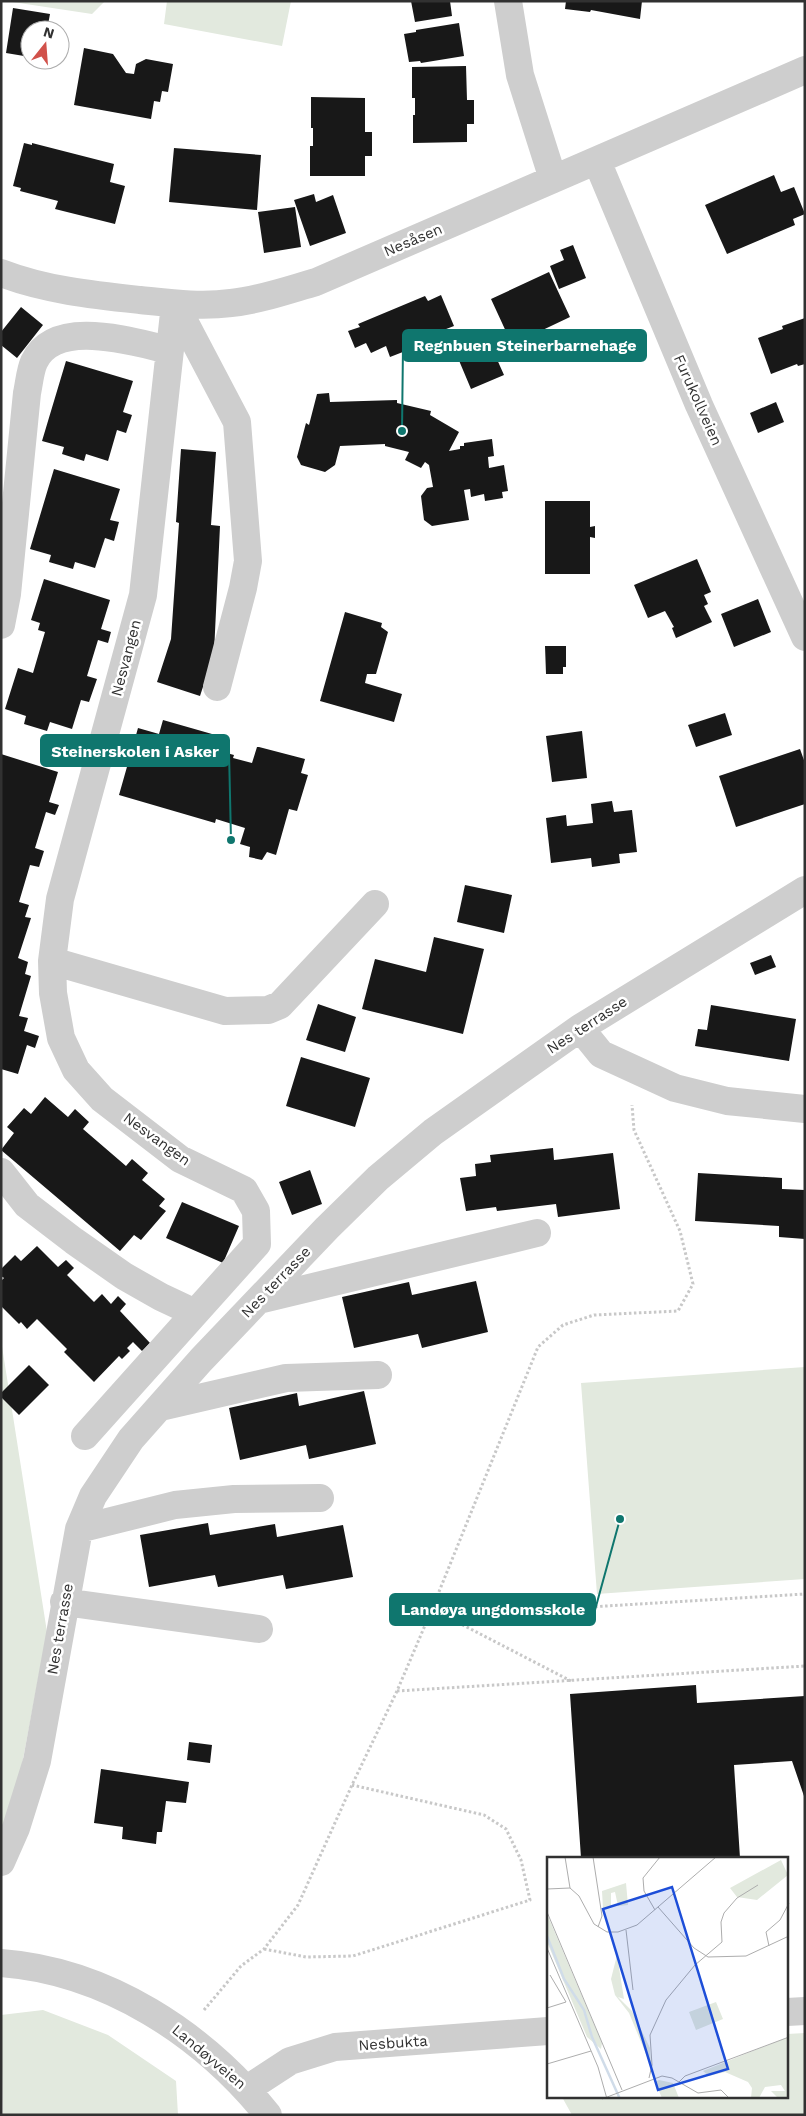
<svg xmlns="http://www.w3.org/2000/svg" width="806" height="2116" font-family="'Work Sans',sans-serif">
	<rect width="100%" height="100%" fill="#fff"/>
	<!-- green -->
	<path fill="#e2e9de" d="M6,1H105L92,14Z
		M167,1H291L282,46L164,24Z
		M1,1340L47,1632L17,1791L3,1839L1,1822Z
		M805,1367V1579L597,1594L581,1383Z
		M43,2010L108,2035L176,2081L178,2115H3L1,2015Z
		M805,2033V2115H572L562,2097H787V2034Z"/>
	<!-- building -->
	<path fill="#181818" d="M411,1H450L452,16L415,22Z
		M566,1H642L640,19L591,10L590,12L565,9Z
		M13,8L50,14L47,30H30V57L6,53Z
		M459,23L464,56L421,63L420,61L409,62L404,34L416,32V30Z
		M84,48L113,54L126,73L134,74L136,64L146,59L173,64L168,92L162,91L160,102L154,101L151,119L74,105Z
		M466,66L467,100H474V124H467V142L413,143V115H415V98H412V67Z
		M311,97L365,98V132H372V156H365V176H310V146H313V128H311Z
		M24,143L32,145V143L114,164L110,182L125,186L115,224L55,209L58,201L20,191L21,188L13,186Z
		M174,148L261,155L257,210L169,202Z
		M774,175L781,192L794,187L805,214L793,219L795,225L727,254L705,205Z
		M314,194L316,202L333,195L346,233L310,246L294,200Z
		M295,207L301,247L264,253L258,212Z
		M573,245L586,278L559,289L550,266L564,260L560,250Z
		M549,272L570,317L530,336L532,341L514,349L491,299Z
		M441,295L454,326L441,331L442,335L425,343L428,348L410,355L408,350L390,357L386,346L371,353L366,343L355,348L348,331L360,327L358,324L425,296L428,301Z
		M21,307L43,325L17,358L1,345V332Z
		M805,318V364L798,366L797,364L771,374L758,338L783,329L782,326Z
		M487,337L504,375L471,389L455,351Z
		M66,361L133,381L123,412L132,415L126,433L117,430L108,461L86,454L84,461L62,454L64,447L42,441Z
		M329,393L330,402L397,400V403L431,411L430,415L459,432L449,451L460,449V446H464V443L492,439L494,456L488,457L489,468L504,465L508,491L502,492L503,498L485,501L484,494L471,497L470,489L464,490L469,520L432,526L424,520L421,496L427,488L433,487L429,465L425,462L421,468L405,460L409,452L385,446V444L340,446L335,465L325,472L301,465L297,457L306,423L309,425L317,394Z
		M776,402L784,422L758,433L750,413Z
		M181,449L216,452L211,525L220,526L214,653L200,696L157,682L171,639L179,523L176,522Z
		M54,469L120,489L110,520L119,522L114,541L105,538L95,568L75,562L73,569L49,562L51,555L30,549Z
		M545,501H590V527L595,526V538L590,537V574H545Z
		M697,559L711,592L704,595L708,604L704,606L712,622L676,638L672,628L674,627L665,611L648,618L634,585Z
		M44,579L110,600L101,629L111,632L108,643L98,640L87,676L97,679L89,702L81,700L72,729L50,722L47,731L24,724L26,716L5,709L18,668L33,673L45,632L38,630L40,623L31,620Z
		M758,599L771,632L734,647L721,614Z
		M345,612L382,623L381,627L388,632L376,674H367L365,683L402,694L394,722L320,701Z
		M545,646H566V667H563V674H546Z
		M725,713L732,735L696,747L688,725Z
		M163,720L212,734L208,748L234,755L233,758L252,763L257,747H259L305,759L301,773L308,775L297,811L289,809L276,855L267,852L262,860L249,857L250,847L240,844L245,828L216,819L215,823L119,795L138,728L159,734Z
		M582,731L587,778L552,782L546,736Z
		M800,749L805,763V804L736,827L719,776Z
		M1,754L58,772L49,802L59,805L55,815L46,812L35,848L44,851L39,867L30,865L19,902L29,905L25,917L31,918L18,958L28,962L25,974L31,976L19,1016L28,1018L24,1031L39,1036L35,1048L27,1045L18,1074L1,1069Z
		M612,801L614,812L632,810L637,852L619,854L620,863L592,867L591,858L551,863L546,818L566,815L567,826L593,823L591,804Z
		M465,885L512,895L504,933L457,922Z
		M434,937L484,949L463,1034L362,1009L375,959L426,972Z
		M771,955L776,967L755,975L750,963Z
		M318,1004L356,1017L345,1052L306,1040Z
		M711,1005L796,1019L789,1061L695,1046L698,1029L707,1030Z
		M301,1057L370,1078L355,1127L286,1106Z
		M45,1097L68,1117L75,1109L89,1122L83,1129L126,1166L132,1159L148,1173L142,1180L165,1199L159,1206L166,1211L141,1240L134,1235L120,1251L1,1150L14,1133L7,1127L24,1108L31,1114Z
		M553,1148L554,1160L613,1153L620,1209L558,1217L556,1204L497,1211L496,1207L466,1211L460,1178L476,1176L475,1164L491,1162L490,1155Z
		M310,1170L322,1204L292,1215L279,1182Z
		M698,1173L782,1178V1189L805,1190V1239L779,1237V1226L695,1221Z
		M182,1202L239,1226L223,1263L166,1238Z
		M37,1246L58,1267L66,1260L74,1268L67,1275L94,1302L102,1294L111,1304L118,1296L126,1304L120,1311L150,1343L142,1351L133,1342L127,1348L130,1351L122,1359L119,1356L94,1382L64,1352L67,1349L37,1319L27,1329L21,1322L19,1324L1,1306V1281L4,1278L1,1276V1269L15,1255L21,1261Z
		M476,1281L488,1332L422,1348L418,1334L354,1348L342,1297L409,1282L412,1295Z
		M29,1365L49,1385L19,1415L1,1397V1393Z
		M364,1391L376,1444L309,1459L306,1445L240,1460L229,1408L297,1393L299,1406Z
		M208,1523L210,1535L275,1524L277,1537L343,1525L353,1577L286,1589L283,1575L218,1587L215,1575L149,1587L140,1535Z
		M696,1685L697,1703L805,1696V1799L792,1761L734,1765L740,1858H581L570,1694Z
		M189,1742L212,1745L210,1763L187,1760Z
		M101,1769L189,1782L186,1803L166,1801L162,1832H157L156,1844L122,1839L123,1827L94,1823Z"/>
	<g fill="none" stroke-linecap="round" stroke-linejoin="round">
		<!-- path -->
		<path stroke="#c8c8c8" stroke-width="3" stroke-dasharray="2.5 2.5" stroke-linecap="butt" d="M571,1681L432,1609L538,1347L563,1325L594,1315L678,1311L693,1284L680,1231L634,1130L632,1105
			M397,1691L805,1666
			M264,1949L306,1957L353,1956L530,1900L521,1860L506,1829L484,1815L352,1785
			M204,2010L241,1966L264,1949L298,1905L352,1785L397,1691L432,1609L507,1612L805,1594"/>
		<!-- minor -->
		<path stroke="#cecece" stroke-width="28" d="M508,1L520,75L553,179
			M597,161L699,405L805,637
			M1,273C45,290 93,295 140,300C170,303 200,307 231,303C260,300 288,290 316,282L805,70
			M175,304L237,422L248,561L243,588L217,687
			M1,625L7,594L27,393C29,384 30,371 34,362C55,317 132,342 170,350
			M52,961L225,1011L268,1010L280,1005L375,904
			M580,1028L601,1054L675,1088L727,1101L805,1109
			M1,1172L27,1205L74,1241L124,1276L161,1297L195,1313
			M259,1300L537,1233
			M160,1407L286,1378L378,1375
			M85,1436L257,1244L256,1211L244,1190L180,1159L102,1099L76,1070L61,1038L53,993L52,961L60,899L143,595L175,304
			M79,1529L175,1505L234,1499L320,1498
			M64,1602L259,1629
			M1,1862L16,1828L37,1761L79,1529L93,1496L131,1439L201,1360L327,1228L378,1178L433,1132L580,1028L805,890
			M1,1963C107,1971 203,2034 268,2115
			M787,2012L805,2011
			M247,2089L290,2061L335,2047L548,2031"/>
	</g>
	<g text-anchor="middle" stroke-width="5" stroke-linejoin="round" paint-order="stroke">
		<!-- street labels -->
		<g font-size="15" fill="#313131" stroke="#fff">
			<text transform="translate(413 240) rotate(-23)" y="5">Nesåsen</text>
			<text transform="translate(698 400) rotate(66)" y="5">Furukollveien</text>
			<text transform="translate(126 658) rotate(-75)" y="5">Nesvangen</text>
			<text transform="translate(587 1025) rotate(-33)" y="5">Nes terrasse</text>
			<text transform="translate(157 1139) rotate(36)" y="5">Nesvangen</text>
			<text transform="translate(276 1282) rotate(-46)" y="5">Nes terrasse</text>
			<text transform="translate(60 1629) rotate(-80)" y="5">Nes terrasse</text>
			<text transform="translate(393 2043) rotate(-4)" y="5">Nesbukta</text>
			<text transform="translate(209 2057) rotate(40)" y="5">Landøyveien</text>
		</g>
	</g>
	<!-- overview -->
	<g transform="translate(547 1857)">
		<rect width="241" height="241" fill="#fff"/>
		<path d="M234,3L241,18L210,43L190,40L183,31ZM79,26L81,48L71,49L68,35L64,36V50L56,52L55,34ZM0,57L55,186L54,192L40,180L0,85ZM70,98L77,142L71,140L85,154L103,191L104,209L82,156L68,138L64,122ZM169,145L176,162L149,173L142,155ZM241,180V241H231L224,234H238L234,228L218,230L212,241H204L205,231L201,225L178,215L162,219L156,214ZM112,223L126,226L132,241H115L108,225Z" fill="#e2e9de"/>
		<path fill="none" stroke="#d0dce9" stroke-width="2.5" d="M0,79L17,122L37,153L45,180L73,242"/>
		<path fill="none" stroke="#adadad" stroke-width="1" d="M18,0L23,31M46,0L55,59L51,70M0,32L23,31L32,39L47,67L60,75H71L90,68L169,0M111,50L147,91L161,100L199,99L242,79M108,53L97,34L96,21L113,0M0,55L75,233M79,73L86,133M222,89L219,75L233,63L242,46M0,91L51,210L60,242M0,151L19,145L3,118M0,207L44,194M102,221L105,208L103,178L119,143L148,108L175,85L174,65L177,56L190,41L211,28M132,225L138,219L242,180M55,242L115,219L125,221L151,236L174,233L183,242"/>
		<path fill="#1d4ed8" fill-opacity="0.15" stroke="#1d4ed8" stroke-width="2.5" d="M125,30L181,212L111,233L56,52Z"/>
		<rect width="241" height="241" fill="none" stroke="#313131" stroke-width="2.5"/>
	</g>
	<!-- callouts -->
	<path fill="none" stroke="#0f766e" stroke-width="2" d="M402 431L403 346M231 840L229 751M620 1519L595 1610"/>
	<g fill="#0f766e" stroke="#fff" stroke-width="2">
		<circle cx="402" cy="431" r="5"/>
		<circle cx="231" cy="840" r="5"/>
		<circle cx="620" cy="1519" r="5"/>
	</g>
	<g fill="#0f766e" stroke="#0f766e" stroke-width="2">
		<rect x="403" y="330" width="243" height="31" rx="5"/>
		<rect x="41" y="735" width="188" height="31" rx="5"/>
		<rect x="390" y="1594" width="205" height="31" rx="5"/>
	</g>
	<g font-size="16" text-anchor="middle" font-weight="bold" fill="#fff">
		<text x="525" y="351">Regnbuen Steinerbarnehage</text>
		<text x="135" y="757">Steinerskolen i Asker</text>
		<text x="493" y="1615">Landøya ungdomsskole</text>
	</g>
	<!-- border -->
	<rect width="806" height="2116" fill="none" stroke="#313131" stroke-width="5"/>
	<!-- north arrow -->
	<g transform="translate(45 45) rotate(17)"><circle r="24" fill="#ffffff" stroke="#adadad"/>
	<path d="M0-4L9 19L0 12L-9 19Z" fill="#d1514a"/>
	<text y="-8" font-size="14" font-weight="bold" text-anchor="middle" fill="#313131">N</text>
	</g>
</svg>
